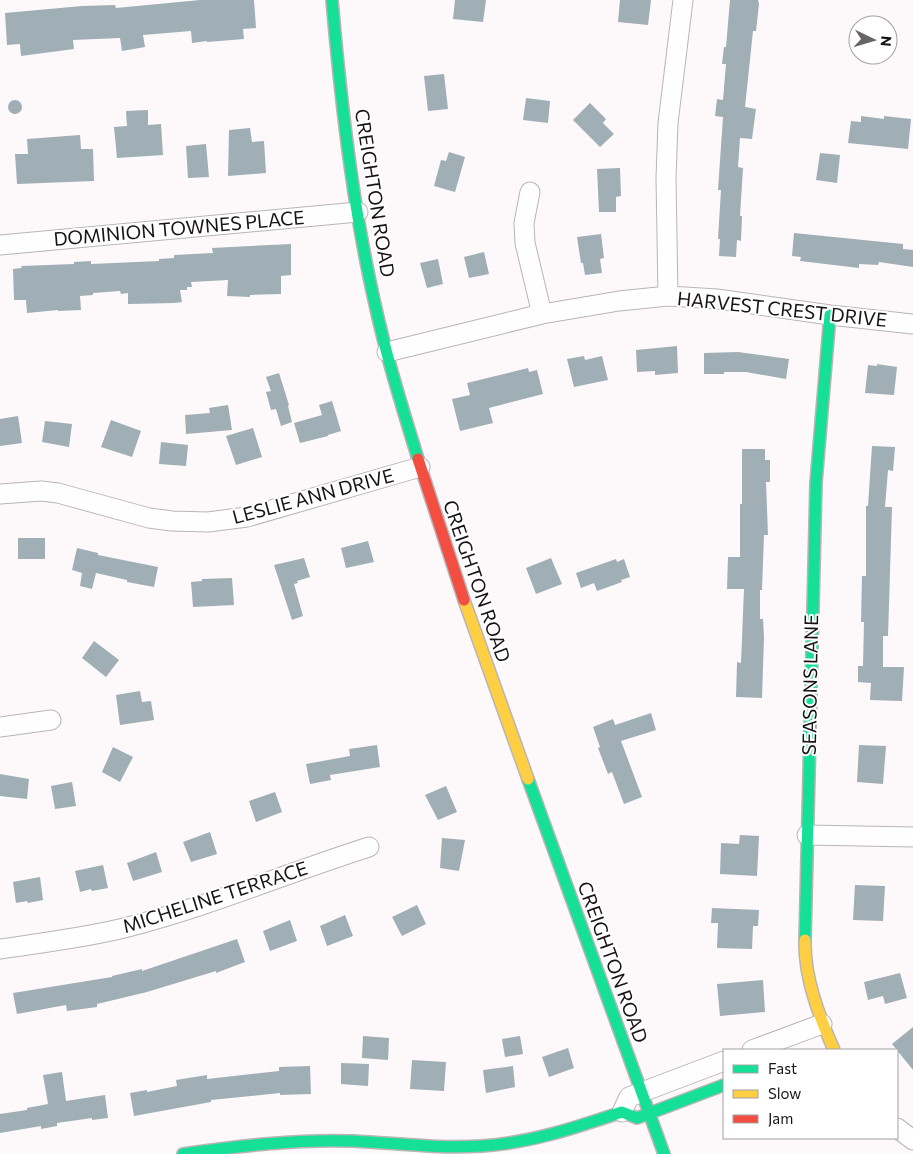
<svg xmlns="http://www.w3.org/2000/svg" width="913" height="1154" font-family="Commissioner,sans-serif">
	<rect width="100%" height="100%" fill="#fdf9fb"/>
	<!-- building -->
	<path fill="#a0aeb5" d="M200,0H254L256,28L243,29L244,39L207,42V41L192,43L191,31L143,35L145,47L122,51L120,38L73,40L74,49L21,56L20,44L7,45L5,13L82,6L115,5L116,8Z
		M455,0H486L483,22L453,19Z
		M620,0H651L648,25L618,22Z
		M730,0H758L759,4L756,31H753L745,107L756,109L755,116L752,139L740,138L738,167L743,168L740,216H742L741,241L737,240L736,257L719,256L720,239H718L721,190H718L723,117L715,116L717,99L723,100L726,64H722L724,47H726Z
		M444,74L448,109L428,111L424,76Z
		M526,98L550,101L548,123L523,120Z
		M8 107a7 7 0 1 1 14 0a7 7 0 1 1-14 0Z
		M590,103L606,119L603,123L614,134L600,147L573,120Z
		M148,110V125L161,124L163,155L117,158L114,127L127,126L126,111Z
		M861,116L884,119V116L911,119L908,149L848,143L851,121L861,122Z
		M250,128L252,142L264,141L266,173L228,176L229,130Z
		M80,135L81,149H93L94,181L17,184L15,154H28L27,139Z
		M206,144L209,177L188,178L186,146Z
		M449,152L465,157L455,192L434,186L441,160L446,161Z
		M820,153L840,155L837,183L816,180Z
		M620,168L621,196L616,197V212H599L597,169Z
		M794,233L903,244V249L913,250V267L879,262L878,265L859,264V268L800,261L801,257L792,256Z
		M601,234L604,258L600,259L602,273L585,275L583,263H581L577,237Z
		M291,244V275L281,276V294L250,295V297L227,296L228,280L191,282L192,287H187V290H180L182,302L175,303L128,304V293L121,294L120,291L93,293V295L80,296L81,310L58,311V310L27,313L26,300H14L13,269L22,268L21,266L74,264V262L91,261V264L159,261V259L174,258V255L213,253L212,248Z
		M484,252L489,274L469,278L464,257Z
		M438,259L443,284L427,288L420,263Z
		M677,346L678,373L655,375V371L637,372L636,350Z
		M738,352L789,359L786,379L746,372H724V374H704V353Z
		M584,356L585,360L602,356L608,380L574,387L567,359Z
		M877,364L897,367L894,395L865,393L868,365L877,366Z
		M528,368L529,372L537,370L543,394L489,408L493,423L460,431L452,399L470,395L467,383Z
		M279,373L289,405L288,406L292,422L281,426L276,409L271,410L266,392L271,391L266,377Z
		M332,401L341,431L328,435V436L300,443L294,423L322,415L319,405Z
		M228,405L232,430L186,434L185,415L210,413L209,408Z
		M18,416L22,443L0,446V419Z
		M111,420L141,431L132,457L101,447Z
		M45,421L72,424L69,447L42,442Z
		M253,428L262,457L236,465L226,436Z
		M161,442L188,445L186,466L159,464Z
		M872,446L895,447L893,471L888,470L885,507H892L888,636H883V667H904L902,701L870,700L871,683L858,682V666H863L864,622H861L862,576H866V506H868Z
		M742,449H765V460H770V482H766L768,535H764L762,590H760V619H763L764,637L762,698L736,697L737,662L741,663L744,589H727L728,557H740V504H742Z
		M18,538H45V559H18Z
		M368,541L374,562L346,568L341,548Z
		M77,548L98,553V555L158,567L154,587L127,582V580L96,573L92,589L80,586L82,573L72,570Z
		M304,558L310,577L297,581L298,583L294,584L303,616L292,620L274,565Z
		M551,558L562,584L536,594L526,568Z
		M616,559L617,562L624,559L630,577L621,580L622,582L597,591L594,583L581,588L576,573Z
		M232,578L234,605L193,607L191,582L202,581V579Z
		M94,641L119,660L106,677L82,658Z
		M140,691L142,702L151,701L154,720L120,725L116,695Z
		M651,713L656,730L621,741L642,797L624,804L612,772L608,774L598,748L600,747L593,727L613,719L615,725Z
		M377,745L380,767L330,775L331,780L310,784L306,764L350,756L349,749Z
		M859,745L886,746L883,784L857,782Z
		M113,747L133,757L120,782L102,772Z
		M0,774L29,779L27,799L0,796Z
		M72,782L76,806L55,809L51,786Z
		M446,786L457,812L438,820L425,795Z
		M275,792L282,812L256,822L249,801Z
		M210,832L217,854L191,862L183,842Z
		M740,835L759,836L757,876L720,874L721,843L739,844Z
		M442,838L465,840L459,871L440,868Z
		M156,852L162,872L133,881L127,863Z
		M103,865L108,888L92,891L91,889L80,892L75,871Z
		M40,877L43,900L28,903L27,901L16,903L13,882Z
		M855,885L885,886L883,921L853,920Z
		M417,905L426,924L402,936L392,917Z
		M712,908L759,910L758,926H753L752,949L717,948L718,923H711Z
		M345,915L353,936L327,946L320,926Z
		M290,920L297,941L270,951L263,931Z
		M237,939L245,962L216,973V971L147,992L97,1004V1007L67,1011L66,1005L17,1014L13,993L112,977V976L142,969V971Z
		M900,973L907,998L885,1004L883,996L868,1000L864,982Z
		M763,980L765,1012L720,1016L717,984Z
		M913,1027V1070L892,1044Z
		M363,1036L389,1038L388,1060L362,1058Z
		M520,1036L523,1054L505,1057L502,1039Z
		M568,1048L574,1068L549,1077L542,1057Z
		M412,1060L446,1062L444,1091L410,1089Z
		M341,1063L369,1064L368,1086L341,1084Z
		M310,1066L311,1094L280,1095V1093L211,1100V1102L134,1116L130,1093L147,1090V1092L177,1086L176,1080L207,1075V1079L279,1071V1067Z
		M513,1066L515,1087L486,1093L483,1070Z
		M62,1072L66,1101L105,1095L108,1118L92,1120V1118L57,1123V1126L41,1129V1126L0,1133V1114L27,1110V1108L48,1104L43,1075Z"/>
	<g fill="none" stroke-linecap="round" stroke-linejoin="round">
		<!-- street casing -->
		<g stroke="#b9b5b7" stroke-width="21">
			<path id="street" d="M530,192L524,223L525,243L542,314
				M0,245L358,212
				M668,296L666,178L668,123L683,0
				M387,352L542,314L619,301L668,296L717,299L830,315L913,324
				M0,494L41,491L58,493L149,518L172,521L208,522L247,517L420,467
				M0,727L51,720
				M807,835L913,837
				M0,949C41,943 83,938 124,928C207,907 287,873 369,847
				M752,1050L822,1024
				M622,1112L629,1097L724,1061
				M897,1128L913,1140"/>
		</g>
		<!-- fast casing -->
		<g stroke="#b9b5b7" stroke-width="14">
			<path id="fast" d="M332,0C342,114 355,227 383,338C393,379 406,419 418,459
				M528,779L664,1154
				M805,940L816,483L830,315
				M183,1154C239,1146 297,1139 353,1141C396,1143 439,1149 482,1146C531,1143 577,1127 622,1112L637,1118L724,1085"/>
		</g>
		<!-- slow casing -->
		<g stroke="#b9b5b7" stroke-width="14">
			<path id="slow" d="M464,600L528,779
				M805,940C804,977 819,1016 834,1050"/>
		</g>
		<!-- jam casing -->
		<g stroke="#b9b5b7" stroke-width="14">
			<path id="jam" d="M418,459L464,600"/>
		</g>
		<!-- street -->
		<use href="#street" stroke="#fffefe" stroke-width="19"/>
		<!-- fast -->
		<use href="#fast" stroke="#16e098" stroke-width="11"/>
		<!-- slow -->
		<use href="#slow" stroke="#ffcf43" stroke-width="11"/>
		<!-- jam -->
		<use href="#jam" stroke="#f24e42" stroke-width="11"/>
	</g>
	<g text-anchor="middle" stroke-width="4" stroke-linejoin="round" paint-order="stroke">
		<!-- street labels -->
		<g font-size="19" fill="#181316" stroke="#fff">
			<text transform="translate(375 193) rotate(81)" y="7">CREIGHTON ROAD</text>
			<text transform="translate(179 228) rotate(-5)" y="7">DOMINION TOWNES PLACE</text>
			<text transform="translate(782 309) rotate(6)" y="7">HARVEST CREST DRIVE</text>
			<text transform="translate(313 496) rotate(-15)" y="7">LESLIE ANN DRIVE</text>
			<text transform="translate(477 581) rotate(71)" y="7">CREIGHTON ROAD</text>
			<text transform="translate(810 685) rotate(-89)" y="7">SEASONS LANE</text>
			<text transform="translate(215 897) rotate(-18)" y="7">MICHELINE TERRACE</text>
			<text transform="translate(613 962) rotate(70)" y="7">CREIGHTON ROAD</text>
		</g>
	</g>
	<!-- legend -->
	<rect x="723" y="1049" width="175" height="90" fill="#ffffff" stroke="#a3a1a2"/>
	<rect x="733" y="1065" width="25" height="8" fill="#16e098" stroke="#a3a1a2"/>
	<text x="768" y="1074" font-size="15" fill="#181316">Fast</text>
	<rect x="733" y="1090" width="25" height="8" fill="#ffcf43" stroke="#a3a1a2"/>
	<text x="768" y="1099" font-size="15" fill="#181316">Slow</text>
	<rect x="733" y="1115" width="25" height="8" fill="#f24e42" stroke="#a3a1a2"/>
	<text x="768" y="1124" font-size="15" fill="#181316">Jam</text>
	<!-- north arrow -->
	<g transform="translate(873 40) rotate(95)"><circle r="24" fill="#ffffff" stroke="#a3a1a2"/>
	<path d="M0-4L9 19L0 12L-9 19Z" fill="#686466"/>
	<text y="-8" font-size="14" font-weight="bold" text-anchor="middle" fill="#181316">N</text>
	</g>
</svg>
